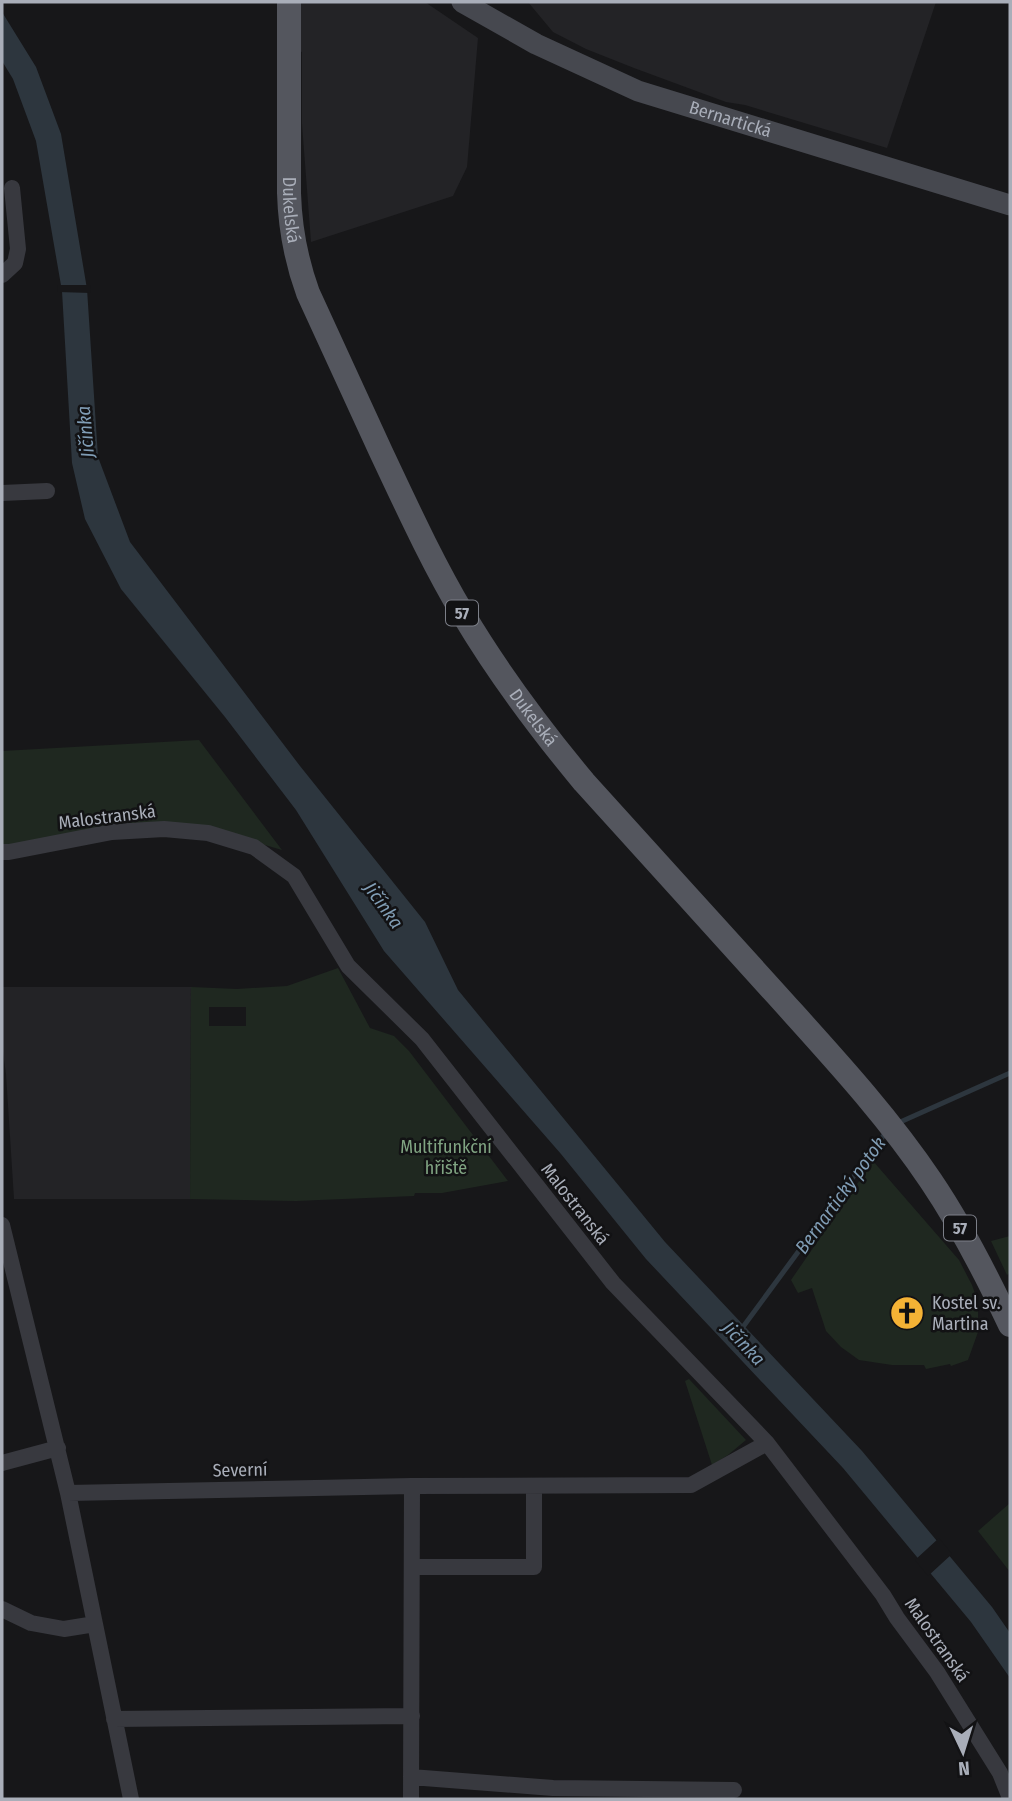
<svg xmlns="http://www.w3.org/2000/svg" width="1012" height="1801" font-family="'Fira Sans Condensed',sans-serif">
	<rect width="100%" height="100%" fill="#171719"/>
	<!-- built -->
	<path fill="#232326" d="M299,2H425L478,38L467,167L453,196L311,242L302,124V52L298,51Z
		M528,2H936L887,148L745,105L726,102L634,68L586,49L553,32Z
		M2,987H191L190,1199H14L6,1074L2,1045Z"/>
	<!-- green -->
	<path fill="#1f2820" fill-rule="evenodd" d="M199,740L282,850L208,828L2,845V751Z
		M338,968L370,1028L394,1036L409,1051L508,1181L442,1193H415L414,1196L296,1201L190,1199L191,987L237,989L287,986ZM209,1007H246V1026H209Z
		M873,1161L959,1260L972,1285L978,1302V1332L968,1360L951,1366L950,1364L926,1369L924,1365H892L859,1360L841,1347L826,1331L812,1288L798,1293L791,1280Z
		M1010,1236V1273L1007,1275L991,1241Z
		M689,1379L746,1440L728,1455L712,1465L685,1381Z
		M1010,1503V1572L978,1531Z"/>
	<!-- water -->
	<path fill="#2d363e" d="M2,12L36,67L61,134L87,289L98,457L130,542L300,766L425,922L458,990L665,1242L862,1451L992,1607L1010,1633V1678L971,1622L843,1468L646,1259L561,1154L384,951L296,810L225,717L121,589L85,519L72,463L62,291L36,141L13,79L2,61Z"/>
	<!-- pier -->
	<path fill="#171719" d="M57,285H90L91,293L58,292Z
		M939,1538L952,1554L928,1576L915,1560Z"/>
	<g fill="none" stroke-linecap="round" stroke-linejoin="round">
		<!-- stream -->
		<path stroke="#2d363e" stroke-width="5" d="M898,1123L1010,1073
			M740,1331L887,1131"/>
		<!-- street -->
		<path stroke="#38393f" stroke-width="16" d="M2,275L15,263L18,249L12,188
			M2,493L47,491
			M2,852H9L112,832L164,829L208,833L254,847L294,876L348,966L422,1039L613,1283L767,1443L883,1595L897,1618L937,1672L1000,1773L1010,1798
			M2,1225L68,1493L131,1799
			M2,1463L58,1448
			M68,1493L412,1486L691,1485L767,1443
			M412,1567H534V1486
			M2,1609L31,1623L64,1629L95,1624
			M114,1719L412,1716
			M411,1777L553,1788L734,1790
			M411,1799L412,1486"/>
		<!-- secondary -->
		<path stroke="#46484f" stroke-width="21" id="s1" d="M462,2L536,44L638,91L1010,205"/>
		<!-- primary -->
		<path stroke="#54565e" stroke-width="24" id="s2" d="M289,2V193C290,228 296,260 308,293C332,346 357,399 381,452C407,507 432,562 463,614C498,673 540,729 584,782C648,853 712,923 776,994C830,1054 886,1114 931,1181C962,1227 987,1276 1010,1325"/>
	</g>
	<!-- icons -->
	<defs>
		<g id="church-disc" transform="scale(1.75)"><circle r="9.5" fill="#f4b235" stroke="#121214"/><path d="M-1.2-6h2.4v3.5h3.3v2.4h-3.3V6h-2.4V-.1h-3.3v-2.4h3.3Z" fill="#111"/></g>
	</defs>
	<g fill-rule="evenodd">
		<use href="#church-disc" x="907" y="1313"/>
	</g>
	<g text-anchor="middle" stroke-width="5" stroke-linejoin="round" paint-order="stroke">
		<!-- shield labels -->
		<g fill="#121214" stroke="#7c7f88" stroke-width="2">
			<rect x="446" y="600.5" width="32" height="25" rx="5"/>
			<rect x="944" y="1215.5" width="32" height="25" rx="5"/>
		</g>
		<g font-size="16" font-weight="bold" fill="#a9aeb9">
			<text x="462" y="619">57</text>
			<text x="960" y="1234">57</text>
		</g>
		<!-- street labels -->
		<g font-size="18" fill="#a9aeb9" stroke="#121214">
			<text dy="6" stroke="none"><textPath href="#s1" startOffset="294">Bernartická</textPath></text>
			<text dy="6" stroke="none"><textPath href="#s2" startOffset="208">Dukelská</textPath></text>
			<text dy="6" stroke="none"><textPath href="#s2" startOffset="775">Dukelská</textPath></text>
			<text transform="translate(107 817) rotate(-7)" y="6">Malostranská</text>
			<text transform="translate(575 1204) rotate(52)" y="6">Malostranská</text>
			<text transform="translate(240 1470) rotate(-1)" y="6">Severní</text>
			<text transform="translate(937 1640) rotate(55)" y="6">Malostranská</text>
		</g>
		<!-- park labels -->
		<g font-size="18" fill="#80a482" stroke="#121214">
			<text x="446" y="1153">Multifunkční<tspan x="446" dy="21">hřiště</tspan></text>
		</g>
		<!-- poi labels -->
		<g font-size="18" fill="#a9aeb9" stroke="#121214" text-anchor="start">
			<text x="932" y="1309">Kostel sv.<tspan x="932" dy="21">Martina</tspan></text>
		</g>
		<!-- water labels -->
		<g font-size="19" font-style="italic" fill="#809db5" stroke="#121214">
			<text transform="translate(85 432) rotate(-95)" y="7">Jičínka</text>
			<text transform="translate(384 905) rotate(54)" y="7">Jičínka</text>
			<text transform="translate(840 1195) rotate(-54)" y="7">Bernartický potok</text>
			<text transform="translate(744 1343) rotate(47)" y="7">Jičínka</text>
		</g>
	</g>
	<!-- border -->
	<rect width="1012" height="1801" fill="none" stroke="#a9aeb9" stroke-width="7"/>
	<!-- north arrow -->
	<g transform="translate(963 1752) rotate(176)" stroke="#121214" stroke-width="5" paint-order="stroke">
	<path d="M0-5L12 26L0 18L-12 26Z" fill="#a9aeb9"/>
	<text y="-10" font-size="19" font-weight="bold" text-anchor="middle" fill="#a9aeb9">N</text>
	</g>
</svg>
